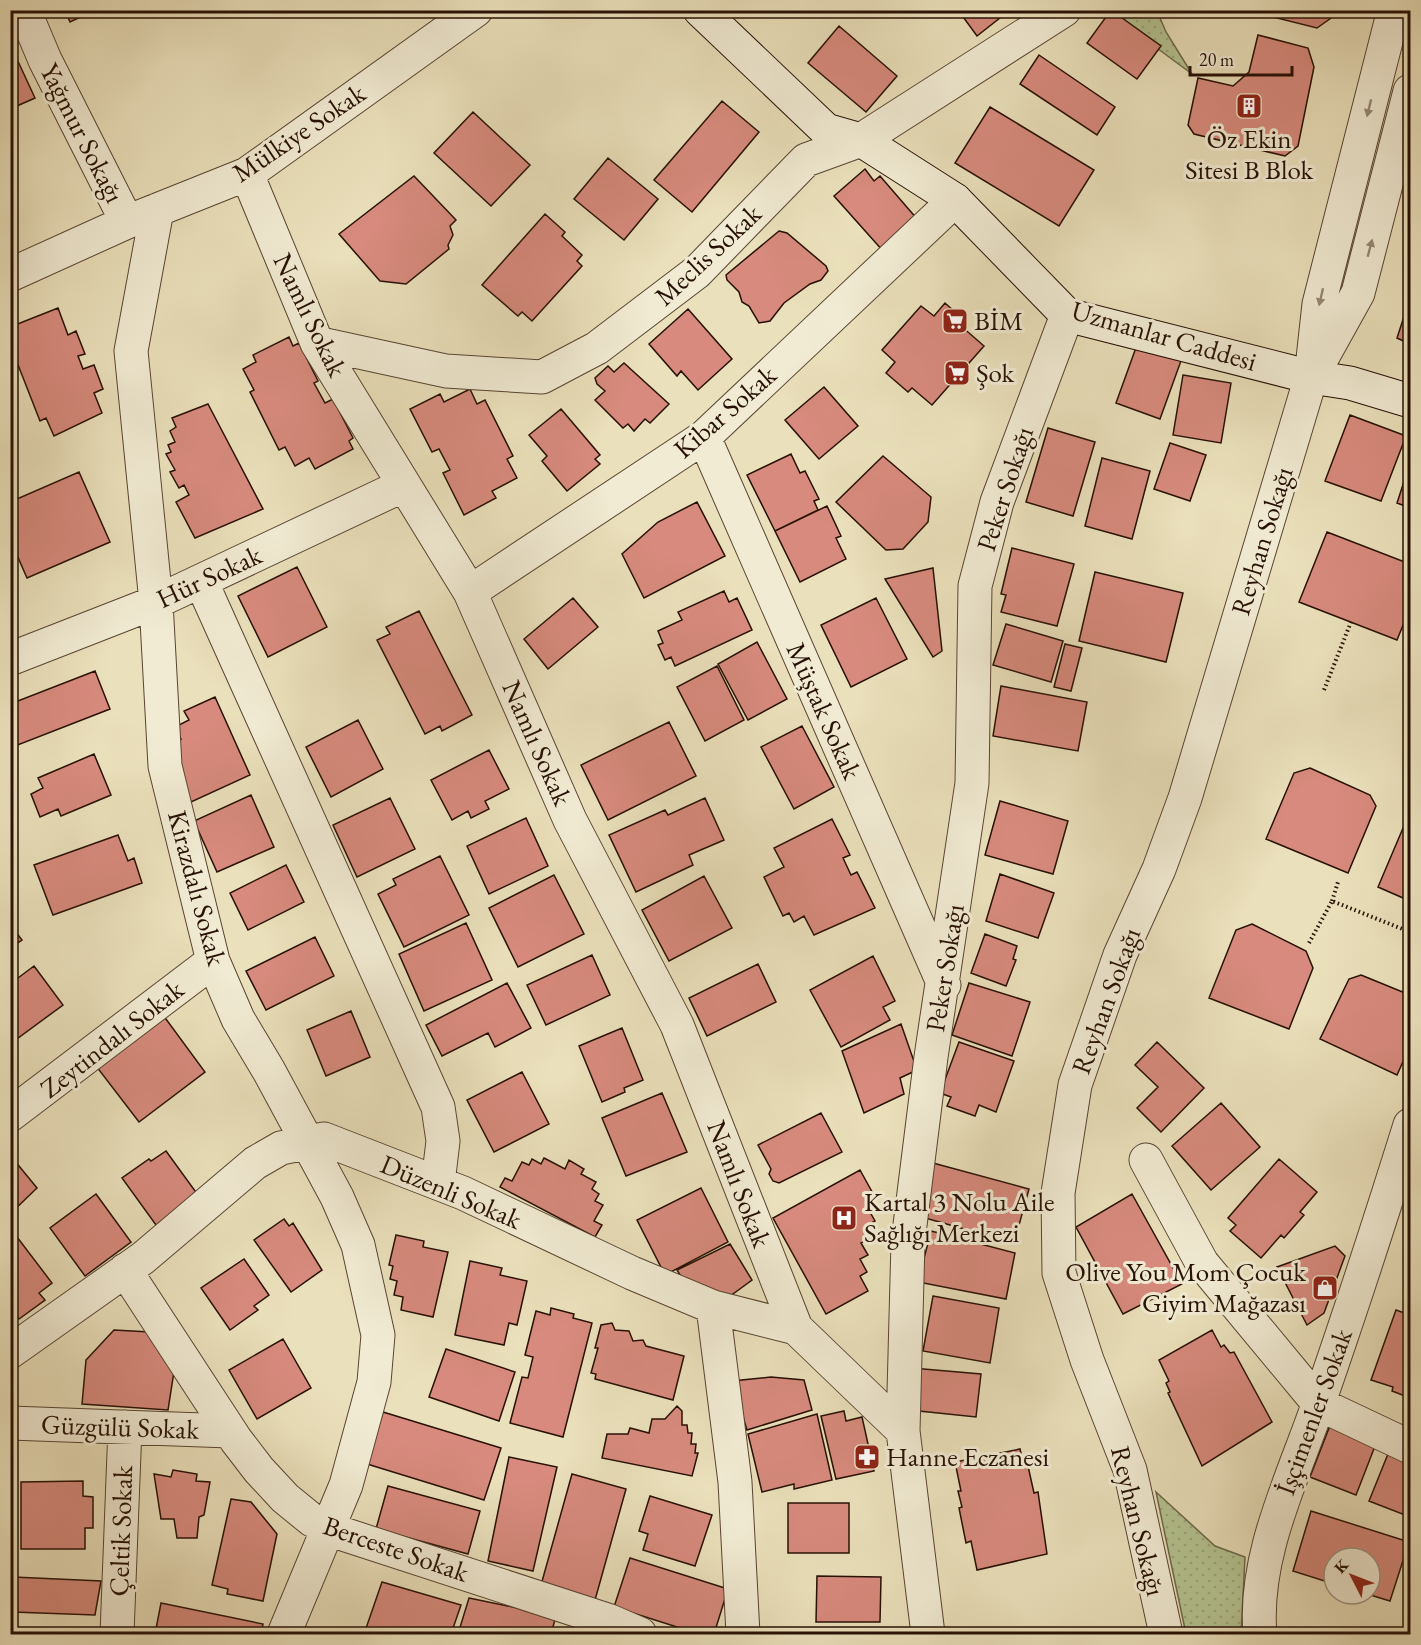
<svg xmlns="http://www.w3.org/2000/svg" width="1421" height="1645" font-family="'EB Garamond',serif">
	<defs>
		<pattern id="green-dots" width="8" height="8" patternUnits="userSpaceOnUse" patternTransform="scale(1.5)"><rect width="8" height="8" fill="#b5c392"/><path d="M2 2h.1M6 6h.1" fill="none" stroke="#9ca67c" stroke-width="1.8" stroke-linecap="round"/></pattern>
	</defs>
	<rect width="100%" height="100%" fill="#eae0bb"/>
	<filter id="stains"><feTurbulence type="fractalNoise" baseFrequency=".00333" numOctaves="4"/><feColorMatrix values="0 0 0 0 .2 0 0 0 0 .09 0 0 0 0 .02 0 0 0 .5 -.17"/></filter>
	<radialGradient id="worn" r=".72"><stop offset=".6" stop-color="#630" stop-opacity="0"/><stop offset="1" stop-color="#630" stop-opacity=".3"/></radialGradient>
	<!-- green -->
	<path fill="url(#green-dots)" stroke="#6e6a4c" stroke-width="1.5" d="M1107,11H1157L1166,32L1192,74Z
		M1156,1492L1215,1546L1245,1557L1241,1634H1186Z"/>
	<!-- building -->
	<path fill="#d78a7d" stroke="#271005" stroke-width="1.5" d="M65,10H95L70,22Z
		M958,10H1010L977,36Z
		M1111,10L1161,46L1137,79L1087,43Z
		M1245,10H1332L1331,18L1317,28Z
		M839,26L897,76L866,112L808,63Z
		M1258,35L1308,48L1314,67L1298,146L1285,156L1194,134L1188,125L1198,78L1233,86L1249,72Z
		M10,44L35,98L10,109Z
		M1039,55L1115,107L1097,135L1020,84Z
		M722,101L759,132L692,212L654,180Z
		M990,107L1094,170L1059,226L955,163Z
		M473,112L530,165L491,206L434,153Z
		M608,158L658,199L624,240L574,199Z
		M865,169L874,181L880,176L918,220L883,251L834,196Z
		M414,176L456,220L450,226L453,235L448,245L449,249L406,284L380,281L339,234Z
		M545,214L565,232L562,236L582,255L577,261L582,266L532,321L522,312L518,316L482,285Z
		M779,231L787,233L826,266L828,271L821,280L810,284L784,303L770,321L759,323L749,306L742,302L739,292L727,280L726,275Z
		M1410,298V344L1397,338Z
		M945,303L965,321L961,326L984,346L932,405L912,388L908,392L886,373L895,362L882,350L921,306L934,316Z
		M58,308L68,335L76,331L85,354L78,356L83,369L94,365L103,389L94,393L102,413L54,436L46,418L40,421L11,347L16,345L10,327Z
		M688,309L732,359L698,390L681,371L677,376L649,344Z
		M289,337L293,346L299,343L318,381L314,383L325,403L333,399L353,438L349,441L353,449L315,469L309,458L295,466L285,447L279,450L250,392L254,390L243,369L256,362L253,355Z
		M1138,342L1182,358L1160,419L1116,403Z
		M624,363L669,404L650,423L645,419L634,431L628,424L623,428L595,400L605,391L597,384L595,378L608,366L614,372Z
		M1183,375L1231,383L1221,443L1173,435Z
		M824,387L858,426L819,459L785,420Z
		M470,389L477,404L485,400L513,456L507,459L517,478L492,491L496,498L464,515L443,473L450,470L439,449L432,452L410,409L440,394L444,402Z
		M208,404L263,509L195,538L176,502L189,495L184,485L179,488L170,472L175,470L166,454L171,452L168,445L175,442L170,431L176,427L172,418Z
		M561,409L600,455L595,459L600,464L567,491L542,461L547,456L529,435Z
		M1350,415L1406,436L1381,501L1325,481Z
		M1048,428L1095,442L1073,516L1026,502Z
		M1170,443L1206,455L1190,501L1154,489Z
		M791,454L800,473L805,471L819,499L814,501L818,510L775,531L747,475Z
		M883,456L931,497L928,522L903,549L886,550L836,502Z
		M1102,458L1150,471L1132,539L1085,526Z
		M1410,463V508L1397,503Z
		M79,472L110,542L27,578L10,539V502Z
		M697,502L725,556L644,598L622,554L658,522Z
		M827,506L841,536L836,538L846,559L800,582L775,531Z
		M1327,532L1410,564V579L1406,592L1410,608L1397,640L1299,602Z
		M1012,548L1074,564L1057,626L1001,612L1006,595L1001,594Z
		M297,567L327,627L268,657L238,596Z
		M933,568L942,651L933,657L885,579Z
		M1095,572L1183,593L1166,662L1079,641Z
		M724,591L729,602L737,598L752,630L675,666L671,657L665,660L658,645L663,643L658,631L682,620L678,612Z
		M573,598L598,627L548,669L524,639Z
		M876,598L907,659L851,687L821,625Z
		M419,611L472,715L442,731L440,726L425,734L377,640L390,634L386,627Z
		M1006,624L1063,641L1051,682L993,665Z
		M757,642L787,699L748,720L718,664Z
		M1065,644L1082,648L1071,691L1054,687Z
		M717,666L744,720L705,741L677,687Z
		M95,671L110,709L10,748V704Z
		M1001,686L1087,702L1078,751L993,736Z
		M215,697L250,775L191,802L171,743L181,739L175,727L189,720L184,711Z
		M358,720L383,769L331,797L306,747Z
		M669,722L696,776L608,820L581,765Z
		M802,726L834,787L794,809L761,747Z
		M489,750L509,789L485,801L489,809L471,818L468,811L452,820L431,780Z
		M94,754L111,795L61,816L58,809L40,817L31,794L43,788L38,778Z
		M1310,768L1370,795L1376,806L1348,873L1266,839L1294,773Z
		M251,795L274,847L217,872L194,821Z
		M390,798L415,849L357,877L333,825Z
		M705,798L724,840L689,855L693,865L636,892L609,835L665,810L668,815Z
		M1000,801L1068,821L1053,874L985,855Z
		M526,818L548,866L489,894L467,846Z
		M832,819L850,855L843,858L851,875L857,872L875,908L814,935L804,916L794,922L789,913L783,916L764,877L784,867L774,848Z
		M1410,819V901L1378,887L1406,821Z
		M118,835L128,861L134,858L142,883L53,915L34,865Z
		M440,856L469,915L404,947L378,894L396,885L393,879Z
		M286,865L304,902L248,930L230,893Z
		M1000,874L1054,893L1038,938L986,921Z
		M554,875L584,934L518,967L489,908Z
		M704,876L732,928L669,961L642,910Z
		M466,923L492,980L424,1011L399,954Z
		M10,924L22,940L10,948Z
		M1252,924L1306,951L1313,968L1289,1029L1209,998L1236,930Z
		M985,934L1017,946L1013,959L1016,960L1006,986L971,973Z
		M315,937L334,976L266,1010L246,971Z
		M592,955L610,995L546,1025L527,985Z
		M873,956L895,1001L883,1007L890,1020L841,1047L810,990Z
		M758,964L776,1002L707,1036L689,998Z
		M34,966L63,1005L10,1044V984Z
		M1361,975L1410,995V1046L1397,1075L1320,1039L1349,979Z
		M507,983L531,1028L495,1047L488,1033L442,1056L426,1025Z
		M969,983L1030,1002L1012,1056L952,1035Z
		M351,1011L370,1057L326,1076L307,1030Z
		M163,1015L205,1072L139,1122L96,1066Z
		M901,1024L917,1070L900,1078L904,1094L864,1113L842,1051Z
		M622,1028L643,1080L624,1088L625,1092L602,1102L579,1046Z
		M959,1042L1014,1061L996,1112L979,1105L975,1116L947,1106L951,1097L940,1093Z
		M1157,1042L1204,1088L1161,1132L1137,1108L1158,1087L1135,1065Z
		M522,1072L549,1124L494,1152L467,1100Z
		M662,1093L687,1152L626,1176L602,1118Z
		M1221,1103L1260,1147L1211,1190L1172,1146Z
		M821,1113L842,1152L779,1183L773,1181L769,1174L771,1169L758,1145Z
		M166,1151L198,1195L156,1225L122,1178L149,1159L151,1161Z
		M10,1155L37,1188L10,1214Z
		M544,1158L565,1169L569,1160L584,1169L581,1174L596,1182L592,1189L599,1194L595,1201L603,1205L594,1221L602,1225L595,1237L500,1187L505,1178L512,1181L522,1162L529,1165L532,1159L541,1164Z
		M1279,1159L1317,1192L1300,1212L1304,1215L1284,1238L1281,1235L1261,1258L1230,1231L1236,1225L1228,1218Z
		M933,1163L1029,1189L1014,1243L918,1216Z
		M860,1170L876,1199L866,1205L875,1221L865,1227L871,1238L861,1243L868,1255L860,1259L867,1272L860,1276L868,1291L826,1314L773,1218Z
		M701,1188L728,1242L665,1275L637,1220Z
		M96,1194L131,1242L85,1276L50,1228Z
		M1132,1194L1182,1284L1123,1314L1076,1227Z
		M284,1219L289,1226L293,1223L322,1270L291,1292L254,1240Z
		M931,1231L1015,1253L1006,1299L918,1282Z
		M396,1235L424,1241L423,1247L448,1252L433,1317L401,1310L403,1297L394,1295L397,1281L390,1279L393,1266L389,1265Z
		M17,1237L52,1283L39,1293L45,1300L19,1319L14,1313L10,1315V1242Z
		M730,1244L752,1280L722,1302L687,1286L677,1270Z
		M1335,1246L1345,1256L1324,1313L1307,1325L1277,1267Z
		M244,1259L269,1295L254,1306L258,1310L230,1330L201,1288Z
		M470,1261L502,1268L500,1275L527,1281L517,1325L509,1323L504,1345L455,1335Z
		M933,1296L999,1308L990,1363L923,1351Z
		M551,1308L574,1314L573,1318L592,1323L563,1437L510,1423L522,1377L528,1378L533,1357L525,1355L536,1311L550,1315Z
		M1396,1310L1410,1315V1398L1392,1391L1393,1387L1371,1380Z
		M612,1323L615,1330L629,1331L633,1341L643,1340L646,1346L684,1356L673,1400L595,1379L596,1374L591,1373L598,1348H595L601,1325Z
		M114,1330L150,1332L175,1365L168,1410L82,1404L86,1360Z
		M1212,1330L1221,1347L1224,1345L1230,1353L1234,1352L1272,1422L1202,1466L1168,1393L1170,1392L1166,1383L1169,1381L1159,1360Z
		M283,1339L311,1388L257,1419L229,1370Z
		M446,1349L515,1372L499,1421L429,1397Z
		M912,1368L981,1374L976,1417L919,1411Z
		M771,1377L804,1380L812,1410L747,1430L732,1381Z
		M677,1406L682,1411V1425H687L688,1433H692L691,1444H696L695,1453H698L692,1476L602,1458L607,1434H628L630,1428L649,1433L652,1419H665Z
		M844,1411L846,1421L862,1417L874,1471L836,1479L821,1416Z
		M383,1412L501,1448L484,1500L367,1464Z
		M817,1414L832,1480L794,1489V1484L762,1492L748,1434Z
		M1331,1423L1377,1441L1356,1495L1310,1477Z
		M1020,1449L1024,1466H1028L1034,1493L1038,1492L1047,1554L977,1570L971,1541L966,1543L959,1508L962,1507L958,1491H961L955,1462Z
		M1390,1449L1410,1457V1517L1369,1501Z
		M509,1457L557,1467L533,1571L488,1561Z
		M173,1470L197,1474L196,1481L210,1482L204,1515L199,1517L197,1538H177L174,1519H161L154,1474L171,1477Z
		M572,1474L626,1489L595,1600L541,1585Z
		M83,1481V1496L93,1497V1528H85V1549H21V1482Z
		M388,1486L480,1511L468,1554L376,1529Z
		M650,1496L712,1515L695,1566L643,1550L648,1534L639,1531Z
		M231,1499L251,1502L277,1534L263,1601L227,1594L228,1589L212,1585Z
		M788,1503H849V1553H788Z
		M1311,1511L1409,1542L1390,1601L1367,1594H1370V1558H1334V1584L1293,1571Z
		M630,1558L728,1589L714,1634H699L614,1607Z
		M817,1576L881,1577L880,1622H816Z
		M13,1577L101,1581L95,1615L13,1612Z
		M382,1582L461,1605L451,1634H364Z
		M469,1598L556,1616L551,1634H458Z
		M161,1603L263,1624L261,1634H155Z
		M818,1628L844,1629V1634H818Z"/>
	<g fill="none" stroke-linecap="round" stroke-linejoin="round">
		<!-- street casing -->
		<g stroke="#584432" stroke-width="35">
			<path id="street" d="M24,10L45,60L127,222
				M247,174L317,343L470,592L570,820L677,1025L796,1328
				M157,210L131,351L156,602L165,766L213,961L238,1019L269,1071L337,1197L358,1245L378,1335L374,1382L346,1485L284,1634
				M10,275L127,222L247,174L476,10
				M317,343L446,371L542,377L597,348L697,272L806,160L861,140L1064,10
				M1318,365L1358,293L1410,91
				M704,437L944,985
				M201,581L438,1107L443,1141L438,1183
				M470,592L704,437L955,200
				M10,659L156,602L404,485
				M10,1115L213,961
				M1146,1160L1202,1263L1319,1404L1410,1447
				M125,1270L236,1440L259,1470L285,1498L312,1520L340,1533L610,1621L640,1634
				M713,1307L735,1482L743,1634
				M10,1352L143,1258L255,1163L281,1148L324,1139L463,1193L632,1273L713,1307L796,1328L903,1431
				M10,1423L230,1431
				M117,1634L125,1427
				M928,1634L903,1431L908,1241L931,1057L972,783L975,586L997,502L1067,315
				M1166,1634L1130,1470L1087,1360L1059,1273L1058,1193L1075,1085L1120,955L1159,869L1185,798L1311,377L1319,304L1394,10
				M1260,1634C1253,1555 1294,1476 1319,1402C1351,1310 1381,1218 1410,1125"/>
		</g>
		<!-- secondary casing -->
		<g stroke="#271005" stroke-width="35">
			<path id="secondary" d="M700,10L826,130L861,140L955,200L1067,315L1311,377L1350,383L1410,401"/>
		</g>
		<!-- path -->
		<path stroke="#271005" stroke-width="4" stroke-dasharray="1.5 3" stroke-linecap="butt" d="M1324,690L1351,622
			M1332,901L1338,882
			M1309,943L1332,901L1410,932"/>
		<!-- street -->
		<use href="#street" stroke="#f1ebd3" stroke-width="33"/>
		<!-- secondary -->
		<use href="#secondary" stroke="#f1ebd3" stroke-width="33"/>
	</g>
	<!-- one-way arrows -->
	<defs><path id="oneway-solid" d="M-6-.8H1V-3.2L6.5 0L1 3.2V.8H-6Z" transform="scale(1.5)"/></defs>
	<g fill="#968876">
		<use href="#oneway-solid" transform="translate(1369 108) rotate(104)"/>
		<use href="#oneway-solid" transform="translate(1370 248) rotate(-75)"/>
		<use href="#oneway-solid" transform="translate(1321 297) rotate(103)"/>
	</g>
	<!-- icons -->
	<defs>
		<g id="building-square" transform="scale(1.35)"><rect x="-9" y="-9" width="18" height="18" rx="4" fill="#8f2418" stroke="#f1ebd3"/><path d="M-4-6H4V6H1V3H-1V6H-4ZM-2.5-4.3h1.7v1.8h-1.7ZM.8-4.3h1.7v1.8H.8ZM-2.5-1h1.7V.8h-1.7ZM.8-1h1.7V.8H.8Z" fill="#fff"/></g>
		<g id="supermarket-square" transform="scale(1.35)"><rect x="-9" y="-9" width="18" height="18" rx="4" fill="#8f2418" stroke="#f1ebd3"/><path d="M-6-5.5h2.5l.6 2H6L4.5 2H-2.5L-4.4-4H-6ZM-1.5 3.2a1.3 1.3 0 1 0 .1 0ZM3 3.2a1.3 1.3 0 1 0 .1 0Z" fill="#fff"/></g>
		<g id="hospital-square" transform="scale(1.35)"><rect x="-9" y="-9" width="18" height="18" rx="4" fill="#8f2418" stroke="#f1ebd3"/><path d="M-5-5h3v3.5h4V-5h3V5h-3V1.5h-4V5h-3Z" fill="#fff"/></g>
		<g id="shop-square" transform="scale(1.35)"><rect x="-9" y="-9" width="18" height="18" rx="4" fill="#8f2418" stroke="#f1ebd3"/><path d="M-5-2.5h2.3a2.7 3.5 0 0 1 5.4 0H5L5.5 6h-11ZM-1.5-2.5h3a1.5 2.3 0 0 0-3 0Z" fill="#fff"/></g>
		<g id="pharmacy-square" transform="scale(1.35)"><rect x="-9" y="-9" width="18" height="18" rx="4" fill="#8f2418" stroke="#f1ebd3"/><path d="M-2-6h4v4h4v4h-4v4h-4v-4h-4v-4h4Z" fill="#fff"/></g>
	</defs>
	<g fill-rule="evenodd">
		<use href="#building-square" x="1249" y="106"/>
		<use href="#supermarket-square" x="955" y="321"/>
		<use href="#supermarket-square" x="957" y="373"/>
		<use href="#hospital-square" x="844" y="1218"/>
		<use href="#shop-square" x="1325" y="1288"/>
		<use href="#pharmacy-square" x="867" y="1457"/>
	</g>
	<g text-anchor="middle" stroke-width="6" stroke-linejoin="round" paint-order="stroke">
		<!-- street labels -->
		<g font-size="27" fill="#271005" stroke="#f1ebd3">
			<text transform="translate(82 133) rotate(63)" y="9">Yağmur Sokağı</text>
			<text transform="translate(299 133) rotate(-34)" y="9">Mülkiye Sokak</text>
			<text transform="translate(708 255) rotate(-43)" y="9">Meclis Sokak</text>
			<text transform="translate(310 315) rotate(64)" y="9">Namlı Sokak</text>
			<text transform="translate(1164 336) rotate(16)" y="9">Uzmanlar Caddesi</text>
			<text transform="translate(725 412) rotate(-41)" y="9">Kibar Sokak</text>
			<text transform="translate(1005 489) rotate(-72)" y="9">Peker Sokağı</text>
			<text transform="translate(1262 541) rotate(-73)" y="9">Reyhan Sokağı</text>
			<text transform="translate(209 577) rotate(-25)" y="9">Hür Sokak</text>
			<text transform="translate(824 711) rotate(66)" y="9">Müştak Sokak</text>
			<text transform="translate(537 743) rotate(66)" y="9">Namlı Sokak</text>
			<text transform="translate(197 888) rotate(75)" y="9">Kirazdalı Sokak</text>
			<text transform="translate(945 968) rotate(-81)" y="9">Peker Sokağı</text>
			<text transform="translate(1106 1001) rotate(-70)" y="9">Reyhan Sokağı</text>
			<text transform="translate(112 1039) rotate(-38)" y="9">Zeytindalı Sokak</text>
			<text transform="translate(739 1184) rotate(69)" y="9">Namlı Sokak</text>
			<text transform="translate(451 1192) rotate(23)" y="9">Düzenli Sokak</text>
			<text transform="translate(1314 1412) rotate(-70)" y="9">İşçimenler Sokak</text>
			<text transform="translate(120 1427) rotate(2)" y="9">Güzgülü Sokak</text>
			<text transform="translate(1138 1521) rotate(76)" y="9">Reyhan Sokağı</text>
			<text transform="translate(121 1531) rotate(-88)" y="9">Çeltik Sokak</text>
			<text transform="translate(396 1549) rotate(19)" y="9">Berceste Sokak</text>
		</g>
		<!-- poi labels -->
		<g font-size="27" fill="#271005" stroke="#f1ebd3" text-anchor="start">
			<text x="1249" y="148" text-anchor="middle">Öz Ekin<tspan x="1249" dy="31">Sitesi B Blok</tspan></text>
			<text x="974" y="330">BİM</text>
			<text x="976" y="382">Şok</text>
			<text x="864" y="1211">Kartal 3 Nolu Aile<tspan x="864" dy="31">Sağlığı Merkezi</tspan></text>
			<text x="1306" y="1281" text-anchor="end">Olive You Mom Çocuk<tspan x="1306" dy="31">Giyim Mağazası</tspan></text>
			<text x="886" y="1466">Hanne Eczanesi</text>
		</g>
	</g>
	<!-- margin -->
	<rect width="1421" height="1645" fill="none" stroke="#eae0bb" stroke-width="36"/>
	<rect x="12" y="12" width="1397" height="1621" fill="none" stroke="#271005" stroke-width="3"/>
	<rect x="18" y="18" width="1385" height="1609" fill="none" stroke="#271005" stroke-width="1.5"/>
	<!-- north arrow -->
	<g transform="translate(1352 1576) rotate(312)"><circle r="28" fill="#f1ebd3" stroke="#a09381" stroke-width="1.5"/>
	<path d="M0-4.5L10 22L0 15L-10 22Z" fill="#8f2418"/>
	<text y="-9" font-size="16" font-weight="bold" text-anchor="middle" fill="#271005">K</text>
	</g>
	<!-- scale -->
	<path d="M1190 66v9h102v-9" fill="none" stroke="#271005" stroke-width="3"/>
	<text x="1199" y="66" font-size="18" fill="#271005" stroke="#f1ebd3" stroke-width="4.5" paint-order="stroke">20 m</text>
	<rect width="100%" height="100%" filter="url(#stains)"/>
	<rect width="100%" height="100%" fill="url(#worn)"/>
</svg>
